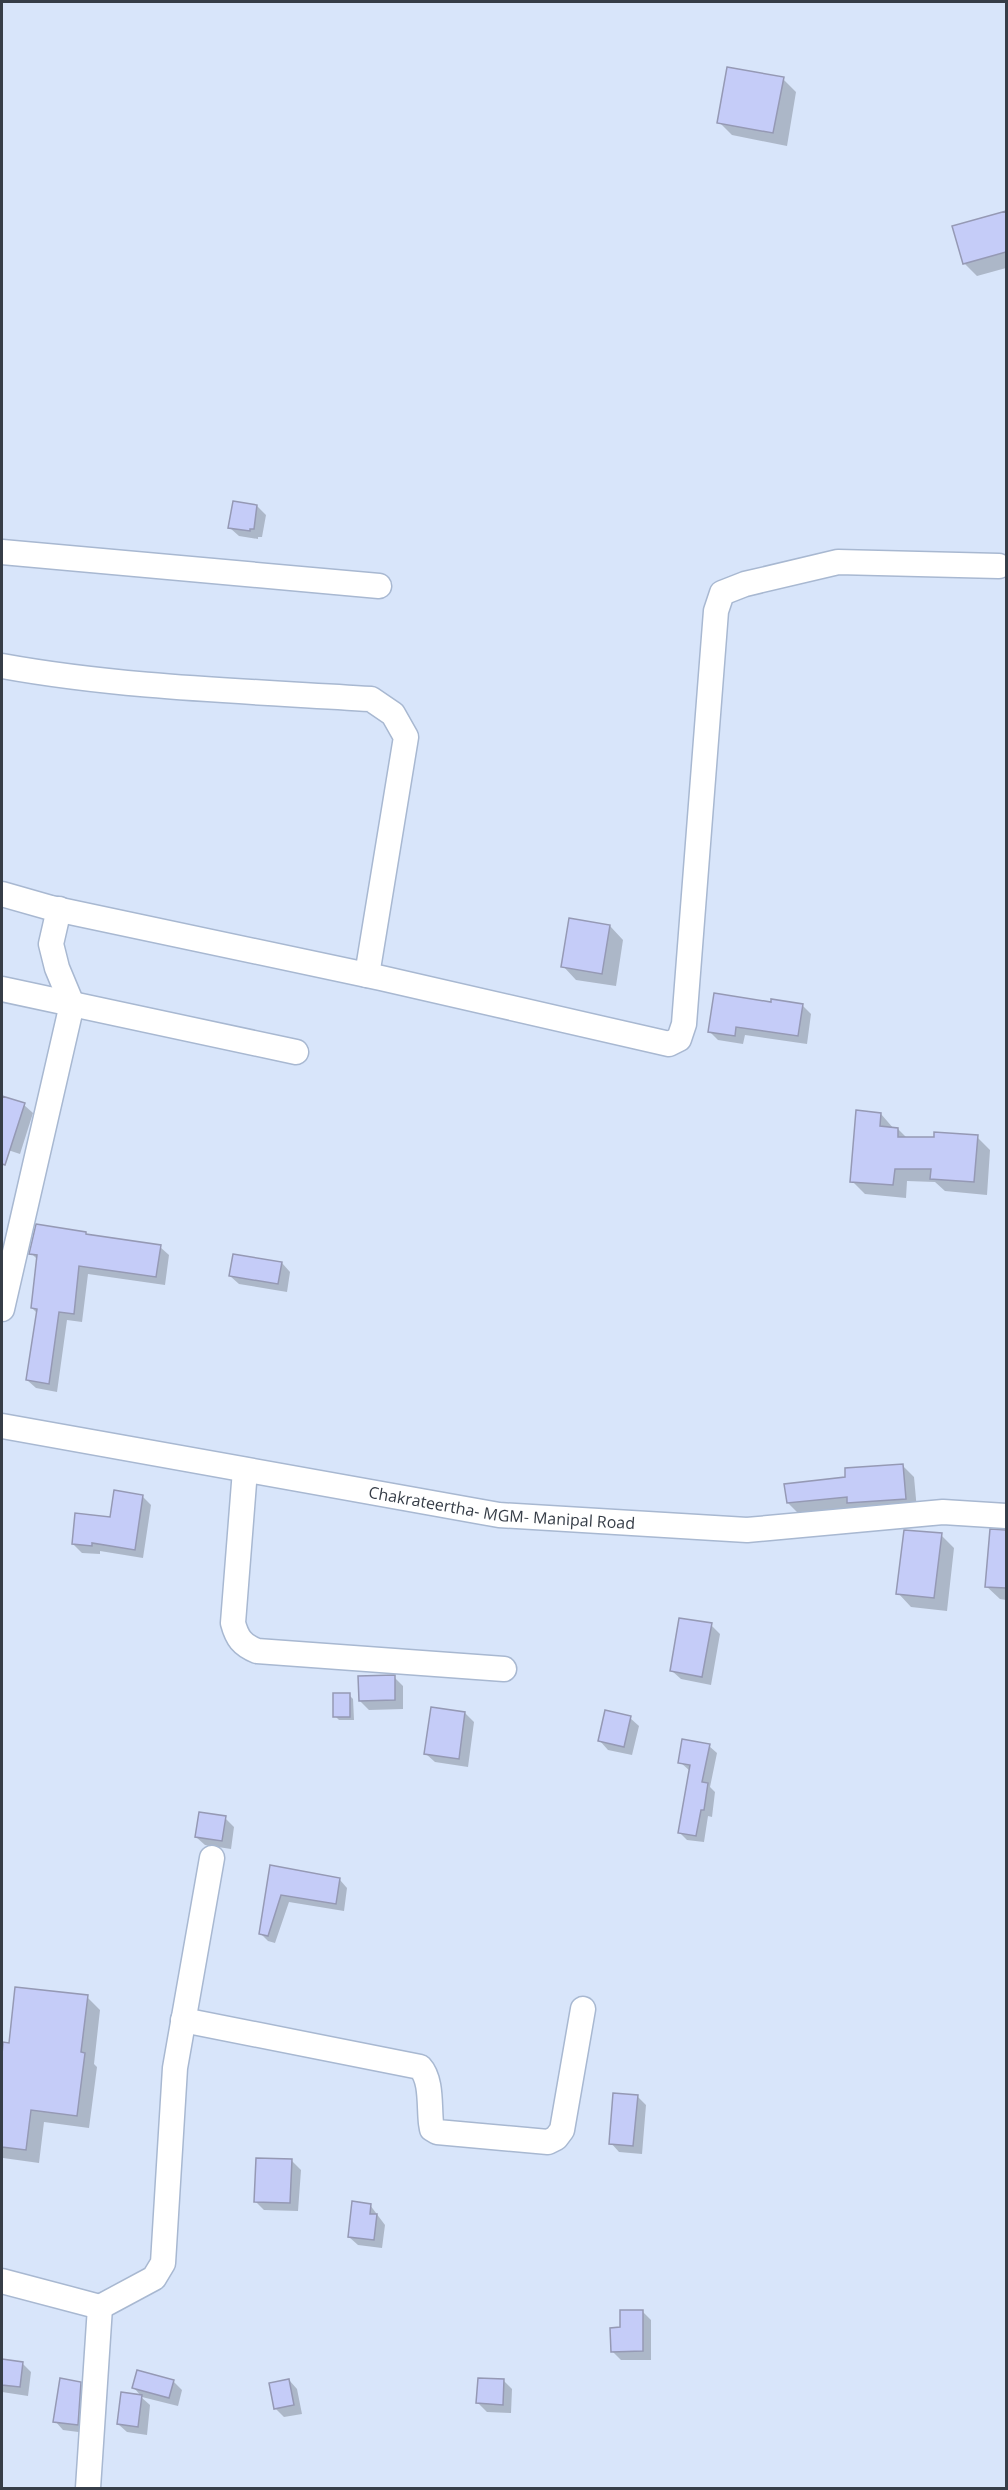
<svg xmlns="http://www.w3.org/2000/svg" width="1008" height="2490" font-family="'Open Sans',sans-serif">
	<rect width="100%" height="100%" fill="#d8e5fa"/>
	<!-- shadow -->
	<path fill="#0003" d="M783,79L796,92L787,146L732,135L719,122Z
		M1006,213V268L977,276L964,263L954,227Z
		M257,506L266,515L262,537H258V539L239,536L230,528Z
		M610,926L623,940L616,986L576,980L563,966Z
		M772,1004L803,1006L811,1014L807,1044L745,1035L743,1044L718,1040L709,1031Z
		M2,1097L24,1105L33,1113L20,1154L2,1148Z
		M881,1114L894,1129H898L908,1139L977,1137L990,1150L987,1195L945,1191L935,1182L907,1181L906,1198L865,1194L852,1181Z
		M85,1233L88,1236L160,1247L169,1255L165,1285L88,1274L82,1322L67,1320L57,1392L36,1388L27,1380L38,1314L32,1308L38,1260L31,1253Z
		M282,1263L290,1272L287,1292L239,1284L230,1276Z
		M902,1465L914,1477L917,1510L800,1515L788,1503L847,1479Z
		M143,1497L151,1505L143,1558L100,1551V1554L82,1553L73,1544Z
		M991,1531H1006V1600L1000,1599L986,1586Z
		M941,1535L954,1548L947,1611L911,1607L898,1593Z
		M711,1625L720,1634L711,1685L681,1679L672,1671Z
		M394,1677L403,1686V1709L369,1710L360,1701Z
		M349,1695L353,1699L354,1720H339L335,1716Z
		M465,1713L474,1722L468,1767L435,1762L426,1754Z
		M630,1718L639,1726L632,1755L608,1750L600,1741Z
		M709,1746L717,1753L710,1787L715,1792L712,1817L708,1816L704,1842L687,1840L679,1832L690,1771L680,1762Z
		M225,1818L234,1827L231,1849L205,1845L196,1837Z
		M271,1867L340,1880L347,1888L344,1911L289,1902L275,1943L268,1941L260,1933Z
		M87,1997L100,2010L94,2064L97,2067L89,2128L44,2122L39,2163L3,2158L2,2156V2065L5,2044H10Z
		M637,2096L646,2105L642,2154L619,2152L611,2143Z
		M292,2161L301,2170L298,2211L264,2210L255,2201Z
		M370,2205L385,2225L382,2248L358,2245L349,2237Z
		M642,2311L651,2320V2360H621L612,2351L622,2329Z
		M2,2361L22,2363L31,2372L28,2396L2,2392Z
		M289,2380L297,2389L302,2414L284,2417L275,2408Z
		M503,2380L512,2389L511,2413L487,2412L478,2403Z
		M173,2381L182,2390L178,2406L142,2397L134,2388Z
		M80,2383L89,2392L86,2433L63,2430L55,2421Z
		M141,2397L150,2405L147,2435L127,2432L118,2424Z"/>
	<!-- building -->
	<path fill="#c5ccf8" stroke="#9599b4" stroke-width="1.5" d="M727,67L784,77L773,133L717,123Z
		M1006,211V252L963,264L952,226Z
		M233,501L257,505L254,529H250V531L228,528Z
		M569,918L610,925L602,974L561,967Z
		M714,993L771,1002V999L803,1004L798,1036L736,1027L735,1036L708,1032Z
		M2,1096L25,1103L5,1165L2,1164Z
		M856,1110L881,1113L880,1126L898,1128V1137H934V1132L978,1135L974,1182L930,1179L931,1169H895L893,1185L850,1182Z
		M36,1224L86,1232V1234L161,1245L156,1277L79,1266L74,1314L59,1312L49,1384L26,1380L37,1309L31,1308L37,1255L29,1254Z
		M233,1254L282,1262L278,1284L229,1276Z
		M903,1464L906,1499L847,1503V1497L787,1503L784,1484L845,1477V1468Z
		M114,1490L143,1495L135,1550L92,1543V1546L72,1544L75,1513L110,1517Z
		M990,1529L1006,1530V1588L985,1587Z
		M904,1530L942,1533L934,1598L896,1594Z
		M679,1618L712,1623L702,1677L670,1671Z
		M395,1675V1700L359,1701L358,1676Z
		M333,1693H350V1717H333Z
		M431,1707L465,1712L459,1759L424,1754Z
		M605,1710L631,1716L624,1747L598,1741Z
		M682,1739L710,1744L702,1782L708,1783L704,1810H701L696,1836L678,1833L690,1765L678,1763Z
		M199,1812L226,1816L222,1841L195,1837Z
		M270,1865L340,1878L336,1904L281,1895L268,1936L259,1934Z
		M15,1987L88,1995L81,2052L85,2053L77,2116L31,2110L26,2150L2,2147V2055L3,2042L9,2043Z
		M613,2093L638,2095L633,2146L609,2144Z
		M256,2158L292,2159L290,2203L254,2202Z
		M352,2201L371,2204L370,2214H377L374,2240L348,2237Z
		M620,2310H643V2351L611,2352L610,2328L620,2327Z
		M2,2359L23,2362L20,2387L2,2385Z
		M137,2370L174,2380L169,2398L132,2388Z
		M60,2378L81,2382L78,2425L53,2422Z
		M478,2378L504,2379L503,2405L476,2403Z
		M289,2379L294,2405L274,2409L269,2383Z
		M121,2392L142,2395L138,2427L117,2424Z"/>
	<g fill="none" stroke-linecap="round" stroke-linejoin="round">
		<!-- minor casing -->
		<g stroke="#a8b8d1" stroke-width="27">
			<g id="minor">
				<path d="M2,552L379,586"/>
				<path d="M2,666C123,688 248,691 371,699L393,714L406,737L367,975"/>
				<path d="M2,894L51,908L381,978L669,1044L679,1039L684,1024L716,611L722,593L745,584L838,562L999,566"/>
				<path d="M2,989L296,1052"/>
				<path d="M2,1309L72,1004L57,968L51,944L59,909"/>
				<path id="s1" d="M2,1426L499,1515L747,1530L943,1512L1006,1516"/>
				<path d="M245,1470L233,1623C237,1638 242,1645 257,1651L504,1669"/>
				<path d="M183,2020L420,2067C432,2080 429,2106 431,2123L432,2129L437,2132L548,2142L556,2138L562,2130L583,2009"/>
				<path d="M2,2281L100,2307L88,2488"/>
				<path d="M100,2307L154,2278L163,2263L175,2068L212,1858"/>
			</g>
		</g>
		<!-- minor -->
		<use href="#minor" stroke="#fff" stroke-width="24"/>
	</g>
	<g text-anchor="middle" stroke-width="5" stroke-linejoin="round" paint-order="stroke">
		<!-- street labels -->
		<g font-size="16" fill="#363d47" stroke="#d8e5fa">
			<text dy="6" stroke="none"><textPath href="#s1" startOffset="507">Chakrateertha- MGM- Manipal Road</textPath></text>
		</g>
	</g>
	<!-- border -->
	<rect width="1008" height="2490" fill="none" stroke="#363d47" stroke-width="6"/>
</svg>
